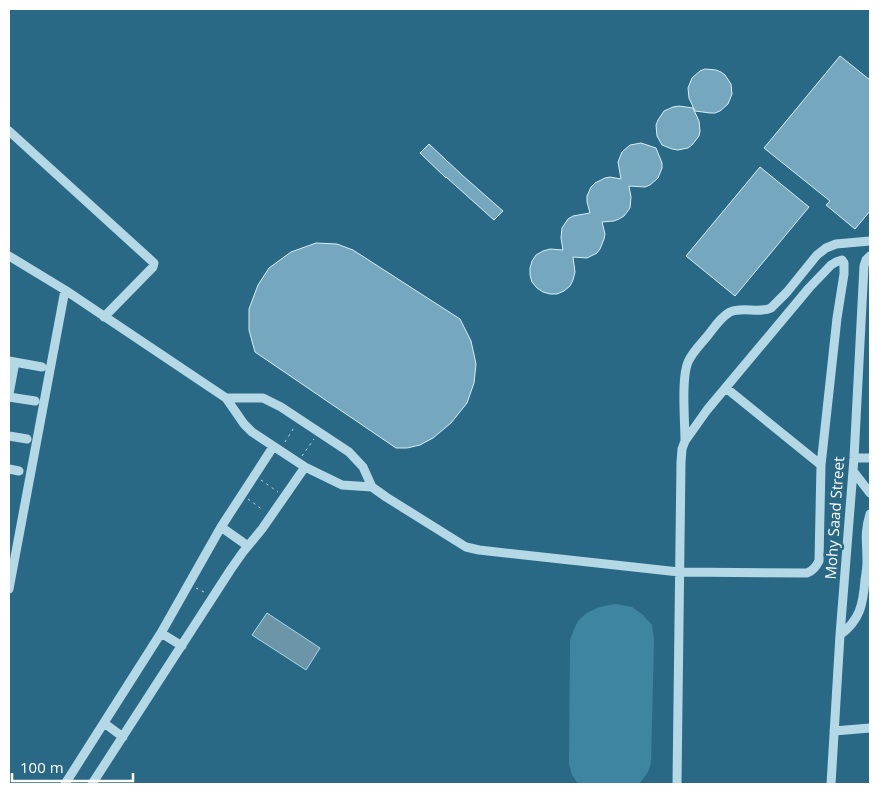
<svg xmlns="http://www.w3.org/2000/svg" width="879" height="793" font-family="'Open Sans',sans-serif">
	<rect width="100%" height="100%" fill="#296986"/>
	<!-- green -->
	<path fill="#3e85a2" d="M616,604L632,607L642,614L652,625L654,639L651,763L648,772L639,784H578L572,775L569,764L570,640C572,635 574,629 576,625C584,610 601,606 616,604Z"/>
	<!-- water -->
	<path fill="#6d95a8" stroke="#aad6e7" d="M267,613L320,648L306,670L252,635Z"/>
	<!-- building -->
	<path fill="#75a8be" stroke="#d8edf6" d="M840,56L870,80V211L855,229L826,205L830,201L764,148Z
		M705,69L716,70L721,72L725,75L731,84L732,94L728,104L720,111L715,113H710L695,111L689,98L688,88L692,78L700,71Z
		M679,106L693,108L699,121L700,131L699,136L692,145L688,148L678,150L672,149L662,145L657,136L656,125L658,120L664,111L673,107Z
		M641,143L656,148L662,163V168L658,178L650,185L645,187L629,186L631,197L630,208L624,216L619,219L614,221L602,222L605,234L604,239L600,249L597,253L587,258L573,257L575,272L573,280L570,286L564,291L557,294H550L543,292L537,288L532,282L530,275V268L532,261L536,255L543,251L550,249L563,250L561,238L562,228L568,219L573,216L590,213L587,202V196L591,187L595,183L605,178L610,177L621,179L618,162L622,152L630,145Z
		M429,144L462,175L503,211L494,220L446,177V178L420,153Z
		M760,167L809,207L735,296L686,256Z
		M316,243L337,244L353,250L460,319L471,341L476,364L474,383L467,403L451,423L433,438L420,445L407,448H396L255,352L249,330V309L258,285L269,268L291,252Z"/>
	<g fill="none" stroke-linecap="round" stroke-linejoin="round">
		<!-- path -->
		<path stroke="#b5d8e7" stroke-width="1" stroke-dasharray="2.5 4" stroke-linecap="butt" d="M285,442L295,426
			M302,456L314,439
			M261,480L278,492
			M248,499L263,510
			M196,588L206,593"/>
		<!-- minor -->
		<path stroke="#b5d8e7" stroke-width="9" d="M9,131L154,263L153,267L104,317
			M9,256L65,290L226,398L244,424L252,432L305,467L342,485L372,487
			M9,361L42,367
			M726,388L821,465
			M9,394L15,362
			M9,397L35,401
			M226,398H263L281,407L349,452L363,467L372,487L386,497L466,547L479,550L679,572L807,573C813,571 816,567 819,561L821,465L837,318L844,274V263L842,260L836,262L831,265L809,288L707,410L685,441L682,449L681,462L677,784
			M9,436L27,439
			M685,441C685,422 681,378 688,362C693,351 702,343 709,334C715,326 721,317 730,312C743,306 759,314 771,308L787,292L817,255L826,248L836,244L870,241
			M854,458H870
			M9,469L19,471
			M853,471L870,493
			M221,527L248,546
			M9,589L65,290
			M161,633L182,646
			M840,635C860,620 863,605 865,580C866,574 867,567 867,561C867,542 864,533 870,514
			M104,723L123,737
			M834,731L870,728
			M65,784L161,633L221,527L273,447
			M92,784L231,569L243,552L262,529L305,467
			M831,784L840,635L854,458L864,266L866,260L870,256"/>
	</g>
	<g text-anchor="middle" stroke-width="5" stroke-linejoin="round" paint-order="stroke">
		<!-- street labels -->
		<g font-size="15" fill="#fff" stroke="#296986">
			<text transform="translate(835 518) rotate(-86)" y="5">Mohy Saad Street</text>
		</g>
	</g>
	<!-- border -->
	<rect width="879" height="793" fill="none" stroke="#ffffff" stroke-width="20"/>
	<!-- scale -->
	<path d="M12 773v8h121v-8" fill="none" stroke="#ffffff" stroke-width="2.5"/>
	<text x="20" y="773" font-size="15" fill="#ffffff" stroke="#296986" stroke-width="4" paint-order="stroke">100 m</text>
</svg>
